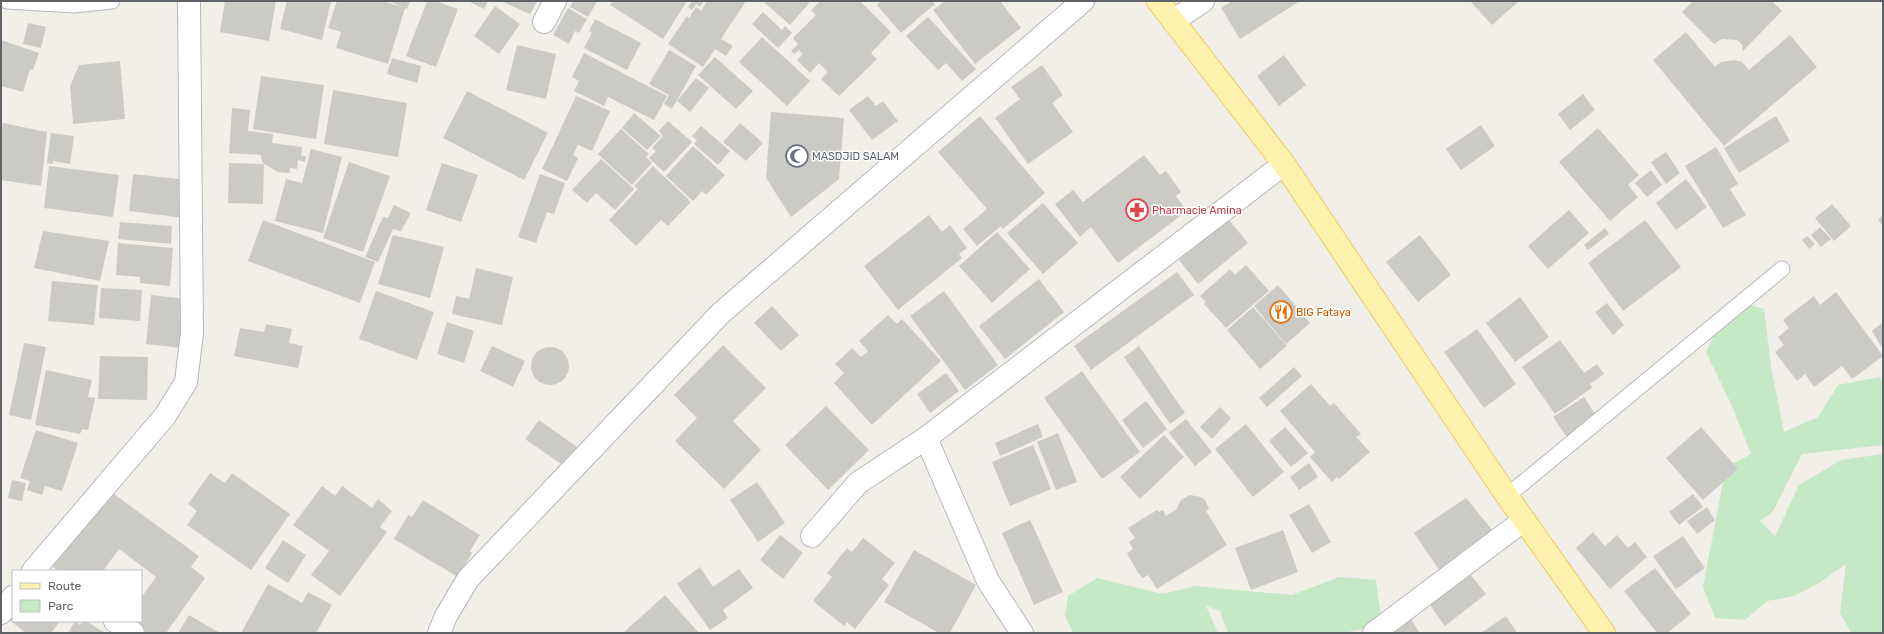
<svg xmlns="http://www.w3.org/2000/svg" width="1884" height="634" font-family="Rubik,sans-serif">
	<rect width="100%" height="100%" fill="#f1efe8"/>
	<!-- green -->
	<path fill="#c5e8c5" d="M1731,300L1764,309L1771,367L1784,432L1818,417L1838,385L1880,377L1883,382V445L1802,454L1773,511L1760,521L1775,536L1799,485L1841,460L1883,454V633H1851L1840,613L1846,564L1819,583L1794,596L1767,601L1745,620L1715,618L1703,587L1726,467L1751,454L1732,406L1706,352Z
		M1339,577L1376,580L1382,625L1343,633H1228L1220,611L1206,606L1218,633H1073L1065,615L1068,596L1097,578L1163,594L1195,586L1292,595Z"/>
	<!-- building -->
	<path fill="#cccac5" d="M225,1H276L269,41L220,32Z
		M287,1H331L322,40L280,29Z
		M337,1H383L405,8L388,64L336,48L341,32L328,28Z
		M389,1H410L407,9Z
		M427,1H435L458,9L436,67L406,56Z
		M468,1H488L484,9Z
		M501,1H537L530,14Z
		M573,1H597L588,17L570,7Z
		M613,1H687L663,39L610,5Z
		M692,1H704L700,7L696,4L692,10L688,7Z
		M707,1H746L721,39L733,46L726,56L715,49L703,67L668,44L687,16L689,18L696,7L701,11Z
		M765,1H811L790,25L764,2Z
		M820,1H860L891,32L871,53L877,59L839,96L821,79L828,72L819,63L810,73L797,60L803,54L799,50L794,54L791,51L798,44L793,38L816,15L811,10Z
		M881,1H932L935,4L901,33L877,5Z
		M945,1H1000L1021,28L975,64L933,10Z
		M1232,1H1300L1240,39L1221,8Z
		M1470,1H1519L1492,25Z
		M1693,1H1772L1782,11L1743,51L1742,45L1737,40L1722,39L1714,44L1682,12Z
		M495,6L520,24L499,54L474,36Z
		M568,8L587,19L579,33L575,31L569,44L553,35Z
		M763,12L782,30L785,26L792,33L778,48L752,24Z
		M928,17L976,69L962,81L946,63L938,70L906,36Z
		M595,19L641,43L627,70L584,48L592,33L589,31Z
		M28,23L46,27L41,48L23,44Z
		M1686,32L1715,67L1721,62L1735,60L1742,62L1749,70L1790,35L1817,67L1724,146L1653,60Z
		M762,37L810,81L787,106L739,62Z
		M1,40L39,53L33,70L30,69L23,92L1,86Z
		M517,45L556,54L546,99L506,90Z
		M669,50L696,66L672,109L664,104L669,95L649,84Z
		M584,53L667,96L654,120L608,97L604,106L574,91L579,81L572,77Z
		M1284,55L1306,85L1279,106L1257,76Z
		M715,57L753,91L736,109L698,75Z
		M392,58L421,66L417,83L387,74Z
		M120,61L125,119L73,124L70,86L79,65Z
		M1042,65L1063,95L1052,103L1073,132L1028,164L995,118L1020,99L1011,87Z
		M261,76L324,85L316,139L253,129Z
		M696,78L709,88L690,112L677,101Z
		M333,90L407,103L398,157L324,144Z
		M467,91L548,133L524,180L443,138Z
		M1583,94L1595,110L1570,130L1558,114Z
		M576,96L610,111L592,151L578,145L573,155L578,158L567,181L542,169Z
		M868,96L876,106L883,101L898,121L872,140L849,110Z
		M232,108L250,110L248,131L273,134L272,143L302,147L301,156H306L305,162L298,160L297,169L290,168V173L278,172L266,165L262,162L261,155L229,153Z
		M771,112L844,118L839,179L791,217L766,178Z
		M634,113L661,136L647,150L622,128Z
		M980,116L1045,193L1003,229L1001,226L977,246L963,229L987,209L938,152Z
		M1776,116L1790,141L1739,173L1724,148Z
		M668,121L692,142L664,172L649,158L656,151L652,148L663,136L659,131Z
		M3,123L47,132L41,186L1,180V134Z
		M740,123L763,143L746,161L723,142Z
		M1481,125L1495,146L1461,170L1446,149Z
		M701,126L730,151L718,165L694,144L697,140L692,136Z
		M1598,128L1639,175L1628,185L1638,197L1610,221L1559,162Z
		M621,129L649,154L646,157L652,163L632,185L598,154Z
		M51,133L74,136L70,164L53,161V164L47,163Z
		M693,146L725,175L706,195L702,191L693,201L666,176Z
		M1716,147L1738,184L1730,189L1746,215L1723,228L1685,166Z
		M311,149L342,157L323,233L275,221L286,179L302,183Z
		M1666,152L1680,173L1666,184L1651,162Z
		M1144,155L1160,175L1166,171L1181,192L1176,196L1187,211L1118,263L1091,227L1080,237L1055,204L1073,190L1083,202Z
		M601,159L634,189L615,210L596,193L587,203L572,190Z
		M349,162L390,176L363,252L323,238Z
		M229,163L264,164L263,204L228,203Z
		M442,163L478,175L461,222L426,210Z
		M49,166L119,175L113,217L44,208Z
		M653,166L691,202L668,226L661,220L636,246L609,220L638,189L634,186Z
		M1651,170L1662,185L1647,197L1635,183Z
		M133,174L188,180L184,218L129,211Z
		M540,174L565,183L554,214L547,212L536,243L518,237Z
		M1686,179L1707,207L1676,230L1656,203Z
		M1043,203L1078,243L1043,274L1007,233Z
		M1832,204L1851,226L1834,241L1815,218Z
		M394,205L411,213L401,231L393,229L378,262L365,257L383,217L388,218Z
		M1569,210L1589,233L1548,269L1528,246Z
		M929,215L942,232L950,225L967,248L959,254L962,258L898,310L864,266Z
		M1883,215V226L1878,220Z
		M1228,219L1248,243L1198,284L1179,260Z
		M263,220L375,262L360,303L248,261Z
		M1645,220L1681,267L1623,311L1588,263Z
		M120,222L172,226L171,244L118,239Z
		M1820,227L1831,239L1821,247L1811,235Z
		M1605,228L1609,234L1588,250L1584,245Z
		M43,231L109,241L100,281L34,268Z
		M997,232L1030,269L992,303L959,266Z
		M393,235L444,247L430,298L378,284Z
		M1420,235L1451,275L1418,302L1386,262Z
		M1807,236L1815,244L1809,249L1802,240Z
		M118,243L173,248L170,286L140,283V277L116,275Z
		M1246,265L1269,291L1226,328L1204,304L1206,302L1200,296L1230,269L1235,275Z
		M476,268L513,277L502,325L452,314L456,296L469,299Z
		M1177,272L1194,295L1091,370L1074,346Z
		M1039,279L1064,312L1005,359L979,326Z
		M52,281L98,285L94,325L48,321Z
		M1278,285L1310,323L1286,344L1254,306Z
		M101,288L142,290L140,321L99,318Z
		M376,291L434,312L417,360L359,339Z
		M944,291L998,365L965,390L910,316Z
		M1836,292L1883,356L1852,379L1842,366L1814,387L1805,374L1797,381L1775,352L1784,345L1778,337L1789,328L1783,320L1814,296L1820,305Z
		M151,295L187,299L182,348L146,344Z
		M1520,297L1549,337L1515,362L1486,323Z
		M1607,303L1624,325L1613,335L1595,312Z
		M772,306L799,335L781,351L754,323Z
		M1253,307L1287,346L1260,369L1227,330Z
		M888,315L897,324L902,319L941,361L872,425L834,383L844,373L835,364L852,348L861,357L868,351L859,341Z
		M447,322L474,331L464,363L437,354Z
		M1883,322V349L1872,331Z
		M266,324L292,329L289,343L303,346L298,368L234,356L240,328L264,332Z
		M1477,329L1516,384L1484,408L1444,352Z
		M1560,340L1584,373L1597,364L1604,374L1590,384L1593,387L1555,414L1522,367Z
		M24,343L46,347L31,420L9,415Z
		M723,345L766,388L733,421L761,450L724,489L675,441L697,418L674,395Z
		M492,346L525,361L513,387L480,371Z
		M1139,346L1185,413L1170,424L1124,357Z
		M531 366a19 19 0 1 1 38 0a19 19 0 1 1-38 0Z
		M100,356L148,357L147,400L98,399Z
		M1294,367L1302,376L1267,407L1259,398Z
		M46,370L92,380L88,397L95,398L88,430L82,429L80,434L35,425Z
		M1082,371L1140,452L1102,479L1044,398Z
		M946,373L959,391L930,413L917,394Z
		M1311,384L1330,406L1334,403L1361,434L1356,437L1370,452L1339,479L1337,477L1332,482L1310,457L1315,452L1280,411Z
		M1584,397L1597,417L1567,437L1553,417Z
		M1146,401L1167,429L1143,448L1122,420Z
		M826,406L869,450L828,490L785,445Z
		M1220,407L1231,418L1212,439L1200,427Z
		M1186,419L1212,452L1195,466L1169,433Z
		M539,420L577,447L564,466L525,439Z
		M1038,424L1043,437L1000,456L995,443Z
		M1246,424L1284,472L1253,497L1215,449Z
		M1285,427L1308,453L1291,467L1269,441Z
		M1701,427L1738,469L1703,500L1666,458Z
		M36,430L78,443L62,491L45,486L42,495L27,490L30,481L20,478Z
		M1058,433L1077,482L1056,490L1037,442Z
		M1164,435L1184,457L1140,499L1120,477Z
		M1033,445L1051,489L1010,506L992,462Z
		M1309,463L1318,477L1299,490L1290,477Z
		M210,473L225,483L232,473L290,514L251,570L187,525L197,511L188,504Z
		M12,480L26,483L22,501L8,498Z
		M757,482L785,523L758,542L730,500Z
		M322,486L335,496L342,486L372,508L378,499L392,511L380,527L387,532L340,596L311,575L329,551L293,525Z
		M107,489L199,556L191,567L205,578L166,633H148L132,621H141V598L156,577L119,549L103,571H58L52,566Z
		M1693,494L1703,507L1679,525L1669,512Z
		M1190,495L1201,497L1205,500L1209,509L1206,511L1227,545L1157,589L1148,575L1143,578L1138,573L1127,553L1133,549L1129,542L1135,538L1128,528L1157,510L1159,512L1163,510L1166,516L1176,510L1181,500Z
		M1466,498L1493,531L1440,571L1414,533Z
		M423,500L480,535L470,551L472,553L458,577L394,539L408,515L412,517Z
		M1309,504L1331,542L1312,553L1289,515Z
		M1707,507L1715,520L1697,534L1687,521Z
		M1030,520L1063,592L1034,605L1002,533Z
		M1283,530L1298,572L1251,590L1235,548Z
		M1593,532L1605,546L1617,535L1628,548L1635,542L1647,557L1610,589L1576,548Z
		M780,535L803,553L783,579L760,560Z
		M1683,536L1705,568L1676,589L1653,556Z
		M863,538L895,563L882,579L889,585L855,629L847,622L844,626L813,601L832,577L827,573L847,548L852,552Z
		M283,540L306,555L288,583L265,568Z
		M914,550L976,585L950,633H939L884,602Z
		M700,567L713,587L739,569L753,588L723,610L728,618L710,630L677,584Z
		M1655,568L1691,614L1667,633H1657L1624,591Z
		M1471,575L1486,594L1445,626L1430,605Z
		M268,584L302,603L308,592L332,605L316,633H241Z
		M665,595L699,633H623Z
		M13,602V621H60L51,633H26L3,615Z
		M189,615L220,633H178Z
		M1506,616L1517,633H1481Z
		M1411,619L1420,633H1390Z
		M75,621L80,625L82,621H86L105,633H68Z"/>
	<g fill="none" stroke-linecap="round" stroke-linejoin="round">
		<!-- lane casing -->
		<g stroke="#b5b8bc" stroke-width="17">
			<path id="lane" d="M7,1L74,5L112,1
				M1507,496L1782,269"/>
		</g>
		<!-- street casing -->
		<g stroke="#b5b8bc" stroke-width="24">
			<path id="street" d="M1173,21L1203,1
				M544,22L555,1
				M812,536L858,483L926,438
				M33,571L165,416L186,382L192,333L189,1
				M1,613L13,597
				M115,621L133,633
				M439,633L446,616L468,579L721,313L1083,1
				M1022,633L988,581L926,438L1284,164
				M1374,633L1524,520"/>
		</g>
		<!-- primary casing -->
		<g stroke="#f2c960" stroke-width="24">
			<path id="primary" d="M1158,1L1284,164L1507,496L1604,633"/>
		</g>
		<!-- lane -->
		<use href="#lane" stroke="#fff" stroke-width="15"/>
		<!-- street -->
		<use href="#street" stroke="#fff" stroke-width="22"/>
		<!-- primary -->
		<use href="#primary" stroke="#fff2af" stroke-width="22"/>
	</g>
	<!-- icons -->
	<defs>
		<g id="mosque-ring" transform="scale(1.15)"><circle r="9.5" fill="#fff" stroke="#6b7280" stroke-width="1.5"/><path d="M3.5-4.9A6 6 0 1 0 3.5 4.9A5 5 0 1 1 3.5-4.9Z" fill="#6b7280"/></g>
		<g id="pharmacy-ring" transform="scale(1.15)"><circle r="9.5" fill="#fff" stroke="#e0444e" stroke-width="1.5"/><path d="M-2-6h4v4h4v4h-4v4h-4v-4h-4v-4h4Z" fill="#e0444e"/></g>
		<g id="restaurant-ring" transform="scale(1.15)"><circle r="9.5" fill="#fff" stroke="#e8710a" stroke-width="1.5"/><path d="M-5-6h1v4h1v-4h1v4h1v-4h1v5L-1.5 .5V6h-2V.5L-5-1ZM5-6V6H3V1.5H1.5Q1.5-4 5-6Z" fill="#e8710a"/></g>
	</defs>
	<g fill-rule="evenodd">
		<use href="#mosque-ring" x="797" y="156"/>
		<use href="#pharmacy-ring" x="1137" y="210"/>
		<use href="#restaurant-ring" x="1281" y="312"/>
	</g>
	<g text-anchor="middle" stroke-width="3" stroke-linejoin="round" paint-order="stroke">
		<!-- worship labels -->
		<g font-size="11" fill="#5b616d" stroke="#fff" text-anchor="start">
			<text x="812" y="160">MASDJID SALAM</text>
		</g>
		<!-- health labels -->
		<g font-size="11" fill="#be3a42" stroke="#fff" text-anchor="start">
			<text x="1152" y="214">Pharmacie Amina</text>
		</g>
		<!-- food labels -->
		<g font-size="11" fill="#c56008" stroke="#fff" text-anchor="start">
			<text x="1296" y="316">BIG Fataya</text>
		</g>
	</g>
	<!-- border -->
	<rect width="1884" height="634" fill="none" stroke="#5f6368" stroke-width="4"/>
	<!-- legend -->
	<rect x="12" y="570" width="130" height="52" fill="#ffffff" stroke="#bfc1c3"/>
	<rect x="20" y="583" width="20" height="6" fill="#fff2af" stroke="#bfc1c3"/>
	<text x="48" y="590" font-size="12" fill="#5f6368">Route</text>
	<rect x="20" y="600" width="20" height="12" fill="#c5e8c5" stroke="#bfc1c3"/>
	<text x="48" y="610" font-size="12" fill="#5f6368">Parc</text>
</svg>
